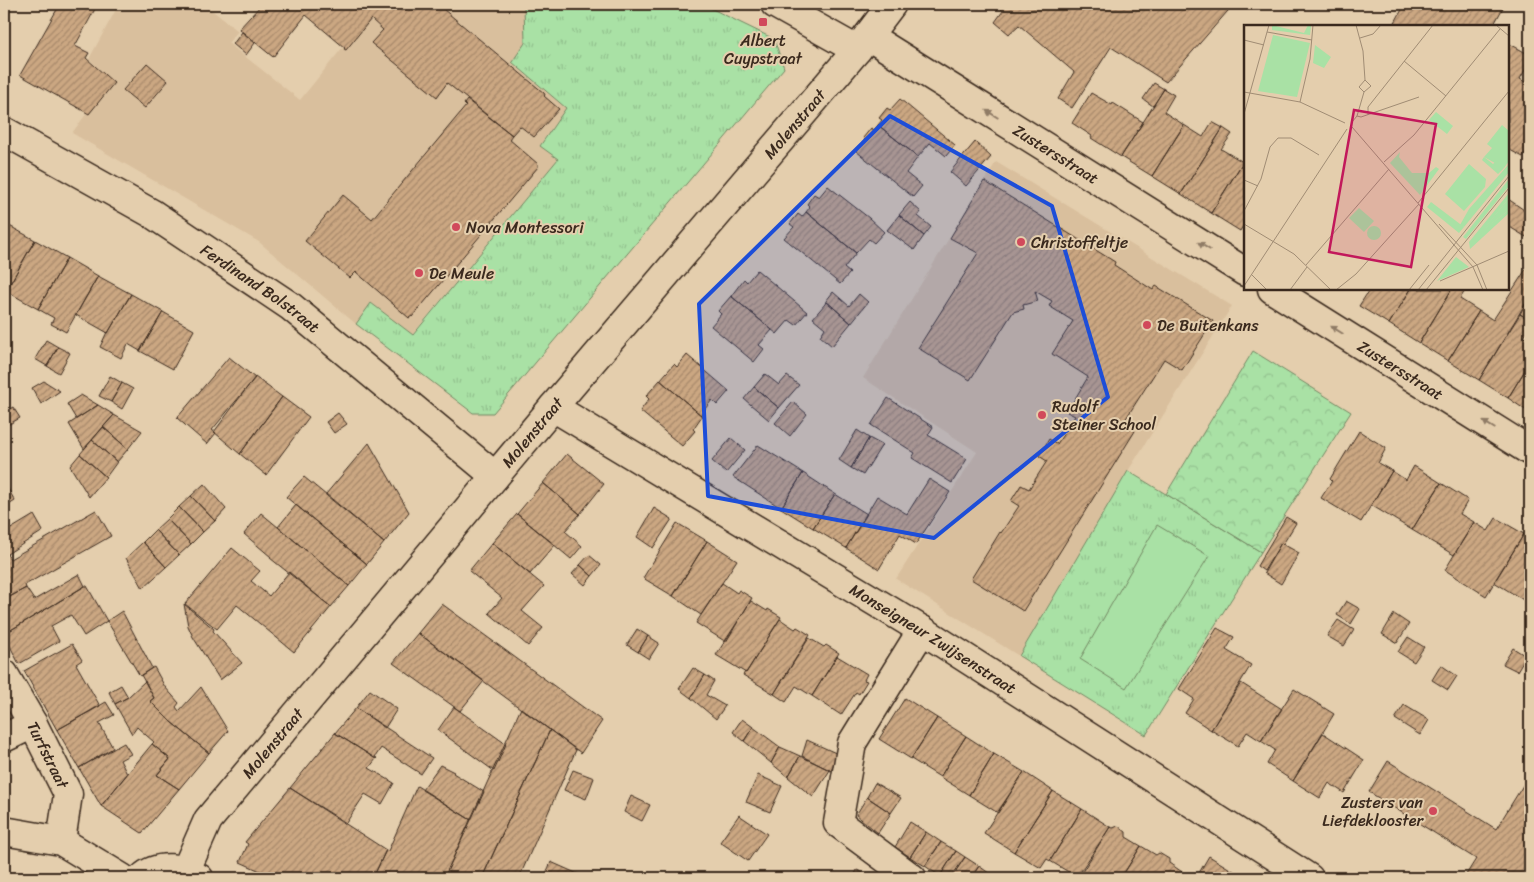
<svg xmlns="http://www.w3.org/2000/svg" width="1534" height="882" font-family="Sriracha,sans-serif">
	<defs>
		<pattern id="grass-tufts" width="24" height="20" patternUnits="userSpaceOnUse" patternTransform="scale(1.25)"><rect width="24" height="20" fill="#a9e1a5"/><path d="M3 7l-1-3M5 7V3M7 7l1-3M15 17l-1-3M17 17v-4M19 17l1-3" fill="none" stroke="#92c18e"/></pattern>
		<pattern id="forest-crowns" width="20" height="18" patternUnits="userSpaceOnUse" patternTransform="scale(1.25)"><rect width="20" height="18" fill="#a9e1a5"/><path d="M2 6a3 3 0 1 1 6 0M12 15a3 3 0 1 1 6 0" fill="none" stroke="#92c18e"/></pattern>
		<pattern id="building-hatch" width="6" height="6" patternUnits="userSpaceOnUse" patternTransform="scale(1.25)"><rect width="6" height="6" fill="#cba782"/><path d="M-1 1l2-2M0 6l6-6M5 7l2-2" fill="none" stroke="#a6886a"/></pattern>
	</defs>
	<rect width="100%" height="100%" fill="#e4cead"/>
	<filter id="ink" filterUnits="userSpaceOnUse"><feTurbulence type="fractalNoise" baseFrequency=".02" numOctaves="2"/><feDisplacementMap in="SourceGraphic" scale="10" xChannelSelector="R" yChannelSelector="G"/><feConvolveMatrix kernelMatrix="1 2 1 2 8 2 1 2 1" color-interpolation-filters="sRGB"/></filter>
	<g filter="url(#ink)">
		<!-- built -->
		<path fill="#d9bf9d" d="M119,4H204L238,31L228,43L300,100L378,4H524L525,43L512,62L566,108L540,145L558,159L412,335L371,303L356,324L259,242L72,133L110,82L89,59Z
			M996,162L1232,306L1128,471L1019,656L896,579L977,452L863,378Z"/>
		<!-- grass -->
		<path fill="url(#grass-tufts)" stroke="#728662" d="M524,4H702L774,39L784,68L493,413H473L356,324L371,303L413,335L558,159L540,146L566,108L512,62L525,43Z
			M1128,471L1261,552L1146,735L1019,656Z"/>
		<!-- forest -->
		<path fill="url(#forest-crowns)" stroke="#728662" d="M1253,351L1351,412L1261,552L1166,494Z"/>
		<!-- pitch -->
		<path fill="#a9e1a5" stroke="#728662" d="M1157,525L1209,556L1126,688L1080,659Z"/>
		<!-- building -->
		<path fill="url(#building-hatch)" stroke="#3b2a1e" d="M60,4H85L95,9L75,46L89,53L86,58L114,83L89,114L20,75Z
			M262,4H437L544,93L545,95L544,96L559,109L534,137L520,126L512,135L447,83L437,97L371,43L383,30L371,19L346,50L344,49L345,48L306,15L273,57L239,29Z
			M1005,4H1234L1166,82L1111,47L1072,108L1058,99L1074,72L1019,25L1009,34L995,22L1003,11L1001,9Z
			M1405,4H1505L1493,26H1393Z
			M242,32L255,43L246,55L233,44Z
			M1508,43L1530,55V61L1520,79L1530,85V156L1525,153L1523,157L1508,149Z
			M147,63L168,81L145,108L123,90Z
			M1154,83L1164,89L1153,106L1143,99Z
			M1164,89L1174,95L1164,112L1184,125L1152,176L1121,157Z
			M1091,93L1112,105L1113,103L1143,122L1121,157L1091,138L1092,136L1072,123Z
			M900,99L955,145L946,156L930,143L918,157L878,125L882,120L879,118L887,108L890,110Z
			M467,100L512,135L509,139L538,164V167L412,317V316L409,318L356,272L350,278L305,241L343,195L372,219L466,106L464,104Z
			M1212,122L1223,128L1181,194L1152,176L1184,125L1203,137Z
			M878,125L918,157L906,173L922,186L913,197L856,151L865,140L863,138L871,128L874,130Z
			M1223,128L1232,134L1221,149L1243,162L1211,213L1181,194Z
			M975,142L991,157L966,186L950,172Z
			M1243,162L1245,164V223L1240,231L1211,213Z
			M984,181L1115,262L1114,265L1153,290L1156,286L1213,321L1182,370L1164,359L1123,423L1135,431L1023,611L971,579L1000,532L1001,533L1019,506L1011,501L1021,485L1029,489L1047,461L1039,456L1049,439L1057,444L1075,416L1067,412L1088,377L1052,354L1073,321L1049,306L1052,301L1035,291L1038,301L1023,305L1024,309L1013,312L970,380L918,348L978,253L950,238Z
			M828,186L869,218L884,232L874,243L869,239L856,253L806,212L810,207L807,204L814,194L819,197Z
			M1508,199L1530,214V231L1526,237L1508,226Z
			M910,202L921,212L918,216L931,227L924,236L899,215Z
			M806,212L856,253L844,268L850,273L840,284L784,238L794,227L790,224L798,214L802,217Z
			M899,215L924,236L914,250L887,230Z
			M4,223L35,240L7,289L4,287Z
			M35,240L67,258L38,309L6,291Z
			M67,258L98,276L66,332L51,324L54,318L38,309Z
			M1530,263V296L1479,380L1448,361L1479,311L1493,320Z
			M757,270L807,312L796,325L789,320L777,334L731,296L744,279L747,282Z
			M98,276L131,294L108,333L76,315Z
			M1370,289H1411L1389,324L1359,306Z
			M1411,289H1452L1419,343L1389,324Z
			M1452,289H1466L1460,299L1479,311L1448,361L1419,343Z
			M833,292L849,306L859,294L868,302L851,323L826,301Z
			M131,294L163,312L140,351L128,344L121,358L100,347L107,332L108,333Z
			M731,296L772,330L759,345L764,349L754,362L711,326L721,314L718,311Z
			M1530,296V320L1520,314Z
			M826,301L851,323L832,346L820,336L825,328L813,318L825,304Z
			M163,312L194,330L173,369L140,351Z
			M1520,314L1530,320V327L1524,337L1530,341V359L1529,362H1530L1508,398L1479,380Z
			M46,340L58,347L47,366L35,359Z
			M58,347L70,353L59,373L47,366Z
			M687,355L729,391L717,405L712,400L701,414L702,416L660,380L674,364L677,367Z
			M229,357L255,378L212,430L216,433L207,444L177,418Z
			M1530,359V413L1508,398L1530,362H1529Z
			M765,374L779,385L787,376L799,385L779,408L754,387Z
			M110,376L122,383L111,402L99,396Z
			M255,377L282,397L240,454L214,432Z
			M660,380L702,416L693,429L695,431L682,446L640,411L649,399L646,396Z
			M44,381L60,391L41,404L32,388Z
			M122,383L133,389L122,409L111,402Z
			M754,387L779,408L769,420L744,399Z
			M81,395L98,405L76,419L67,404Z
			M282,397L309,417L266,475L240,454Z
			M888,398L933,427L928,435L967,459L952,483L912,458L915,453L871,425Z
			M793,402L807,414L790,436L775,423Z
			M98,405L114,415L84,449L69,424Z
			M13,407L20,418L4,427V412Z
			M338,413L347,424L334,433L326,422Z
			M114,415L142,431L128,449L103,427Z
			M103,427L128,449L117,462L92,440Z
			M857,430L869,438L851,468L839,460Z
			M1359,431L1386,448L1378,463L1392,471L1361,522L1321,498L1332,481L1330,479Z
			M731,438L745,450L726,473L712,461Z
			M869,438L882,445L863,475L851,468Z
			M92,440L117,462L106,477L80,454Z
			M369,443L409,512L384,543L326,494Z
			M758,445L803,473L781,508L733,477Z
			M80,454L106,477L89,497L70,466Z
			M567,454L604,484L580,514L543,483Z
			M1414,466L1441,483L1412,530L1371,505L1392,471L1406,480Z
			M803,473L835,494L813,528L781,508Z
			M304,477L384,543L367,564L286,497Z
			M929,479L950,492L916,544L900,534L879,569L846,548L877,496L907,514Z
			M543,483L580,514L565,531L582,546L571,559L517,514Z
			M1441,483L1468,500L1460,514L1474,522L1454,555L1412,530Z
			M204,484L226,509L215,521L191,496Z
			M6,485L15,501L4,508V487Z
			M835,494L867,514L846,548L813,528Z
			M191,496L215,521L203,532L179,507Z
			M296,505L367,564L349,586L278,527Z
			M179,507L203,532L191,544L167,519Z
			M654,508L672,519L653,548L637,537Z
			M96,510L111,536L25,585L26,588L4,600V556L7,554L10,559Z
			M261,513L349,586L331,607L270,558L271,557L244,534Z
			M517,514L555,545L530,574L492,543Z
			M34,515L43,531L4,556V533Z
			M1286,517L1296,523L1283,544L1281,543L1264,571L1257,566Z
			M1496,518L1524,534L1486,596L1445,570L1474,522L1488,531Z
			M167,519L191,544L179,555L155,530Z
			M677,523L707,541L673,596L643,578Z
			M155,530L179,555L166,567L143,542Z
			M1524,534L1530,538V604L1494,582Z
			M707,541L737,560L701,615L673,596Z
			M143,542L166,567L143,588L126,558Z
			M492,543L544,586L522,611L543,628L528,646L489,613L502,598L469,571Z
			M1281,543L1299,553L1281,584L1264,573Z
			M232,548L260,571L251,581L269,596L289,572L331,607L294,652L237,605L217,629L185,604Z
			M589,555L601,565L592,576L580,565Z
			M580,565L592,576L585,585L572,574Z
			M79,574L85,586L4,634V600L26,588L34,600Z
			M722,583L737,593L739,590L752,598L726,642L696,623Z
			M85,586H87L107,621L84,636L71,615L51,626L59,641L19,664L4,634Z
			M751,601L767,611L768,609L781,617L746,673L716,655Z
			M1346,601L1360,609L1351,624L1337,615Z
			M184,604L214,629L213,631L242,663L220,680L193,637L188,626Z
			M442,604L602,721L581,753L418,633Z
			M122,611L152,668L140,676L107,621Z
			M1394,614L1409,624L1397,643L1382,634Z
			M780,619L795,629L797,627L810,635L774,694L743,675L745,672L746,673Z
			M1338,620L1354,630L1344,646L1327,636Z
			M1217,628L1234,637L1226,650L1251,665L1211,730L1185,713L1194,699L1179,689Z
			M637,629L648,636L638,652L627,645Z
			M418,633L484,681L460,711L393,663Z
			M648,636L659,643L649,659L638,652Z
			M1408,637L1424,647L1414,662L1398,652Z
			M809,638L824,647L826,645L839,653L812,696L796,686L786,702L774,694Z
			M72,644L82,660L76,664L100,706L57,730L24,671Z
			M1513,648L1526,656L1517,671L1503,664Z
			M837,656L867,674L864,680L867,681L859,694L856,692L841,715L812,696Z
			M1441,665L1457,676L1448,690L1432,680Z
			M154,667L165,687L179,703L176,707L179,711L201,687L228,731L209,753L171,722L150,701L154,698L141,675Z
			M693,668L705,675L691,698L679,689Z
			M705,675L714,681L706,695L725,706L716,719L691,698Z
			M145,681L154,698L150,701L171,722L209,753L179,789L157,775L170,759L152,744L154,742L138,728L137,727L132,734L115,704L128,697Z
			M1241,683L1282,709L1261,741L1247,732L1238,746L1211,730Z
			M121,685L128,697L115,704L109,692Z
			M1294,689L1334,714L1293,781L1267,764L1275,750L1261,741Z
			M370,690L397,709L385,728L356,708Z
			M905,698L937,718L911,759L879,739Z
			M106,702L114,715L99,723L113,748L79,768L57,730Z
			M1404,705L1429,720L1420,735L1395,719Z
			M454,707L506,744L494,771L438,730Z
			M356,708L432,758L421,774L381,748L375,757L377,758L376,759L335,733Z
			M521,708L550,730L482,878H444Z
			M937,718L966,736L940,777L911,759Z
			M742,719L753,727L744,741L733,732Z
			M753,727L780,747L771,763L744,741Z
			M550,730L576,750L519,878H482Z
			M335,733L376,759L369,768L394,783L382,804L365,794L346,823L290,788Z
			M1323,733L1364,760L1344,793L1329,783L1320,798L1293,781Z
			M966,736L994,754L969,795L940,777Z
			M807,740L838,754L831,771L802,756Z
			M124,743L131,754L120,760L127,774L101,806L79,768Z
			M152,744L170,759L157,775L179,789L142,833L101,806Z
			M780,747L800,756L788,777L771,763Z
			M994,754L1024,772L998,813L969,795Z
			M800,756L830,770L813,797L788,777Z
			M1388,761L1496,829L1530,774V878H1464L1476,859L1369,792Z
			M440,765L454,772L453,773L484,792L471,820L422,790Z
			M573,770L594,778L586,799L564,790Z
			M1024,772L1053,791L1014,852L984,833Z
			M758,775L782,786L770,812L746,802Z
			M875,783L901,798L891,813L867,797Z
			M417,786L471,820L444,878H373L386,850L388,851Z
			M290,788L386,850L373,878H265L267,874L240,862L248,844L245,842Z
			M1053,791L1082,809L1050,861L1047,859L1041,868L1014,852Z
			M631,796L650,805L642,821L624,812Z
			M867,797L891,813L878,833L856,815Z
			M1082,809L1110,827L1077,877L1050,861Z
			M739,815L767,834L748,861L720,842Z
			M910,822L926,832L910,857L895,847Z
			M1118,826L1126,832V837L1141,846L1121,878H1082L1079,877L1110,827L1113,828Z
			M926,832L941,842L925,866L910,857Z
			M941,842L956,851L940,876L925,866Z
			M1141,846L1156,855L1159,853L1169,859V863L1188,876L1186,878H1121Z
			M956,851L965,857L951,878H944L940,876Z
			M1209,856L1240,875L1238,878H1196Z
			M965,857L979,866L971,878H951Z
			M551,862L587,878H544Z
			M979,866L993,876L991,878H971Z
			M857,870L874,878H853Z"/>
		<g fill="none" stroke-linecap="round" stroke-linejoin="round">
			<!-- minor casing -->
			<g stroke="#3b2a1e" stroke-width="31">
				<g id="minor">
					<path d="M775,4L857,50"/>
					<path id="s1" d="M868,36L1245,272"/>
					<path id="s2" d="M4,131L151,213L290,306L495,476"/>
					<path id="s3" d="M1272,289L1530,451"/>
					<path id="s4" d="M553,407L922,630L1309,878"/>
					<path id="s5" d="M4,674L33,724L68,794L61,841"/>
					<path d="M4,738L33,724"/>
					<path d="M4,831L61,841L122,878"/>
					<path id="s6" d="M186,870L208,820L553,407L857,50L892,4"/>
					<path d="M142,878C158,863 183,867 199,878"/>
					<path d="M912,878L838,823L852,743L922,630"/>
				</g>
			</g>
			<!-- minor -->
			<use href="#minor" stroke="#e4cead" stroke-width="28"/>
		</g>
		<!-- one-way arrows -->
		<defs><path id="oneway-solid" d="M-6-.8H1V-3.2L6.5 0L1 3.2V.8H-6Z" transform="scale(1.25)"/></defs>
		<g fill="#907c66">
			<use href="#oneway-solid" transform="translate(992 114) rotate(-148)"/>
			<use href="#oneway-solid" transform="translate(1204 246) rotate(-148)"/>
			<use href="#oneway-solid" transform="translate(1337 330) rotate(-148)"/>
			<use href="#oneway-solid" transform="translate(1489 425) rotate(-148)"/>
		</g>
	</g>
	<!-- marked area -->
	<path fill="#1d4ed8" fill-opacity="0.2" stroke="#1d4ed8" stroke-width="4" stroke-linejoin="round" d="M890,116L1052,206L1108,397L934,538L708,496L699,304Z"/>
	<!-- markers -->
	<g fill="#d1495b" stroke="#e4cead" stroke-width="2">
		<rect x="758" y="17" width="10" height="10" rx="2.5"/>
		<circle cx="456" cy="227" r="5"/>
		<circle cx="1021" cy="242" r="5"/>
		<circle cx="419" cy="273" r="5"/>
		<circle cx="1147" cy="325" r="5"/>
		<circle cx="1042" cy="415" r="5"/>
		<circle cx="1433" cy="811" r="5"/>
	</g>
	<g text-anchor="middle" stroke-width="4" stroke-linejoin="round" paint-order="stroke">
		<!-- poi labels -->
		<g font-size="16" fill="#3b2a1e" stroke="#e4cead" text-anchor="start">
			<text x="763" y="46" text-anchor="middle">Albert<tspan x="763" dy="18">Cuypstraat</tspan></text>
			<text x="466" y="233">Nova Montessori</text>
			<text x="1031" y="248">Christoffeltje</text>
			<text x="429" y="279">De Meule</text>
			<text x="1157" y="331">De Buitenkans</text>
			<text x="1052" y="412">Rudolf<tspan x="1052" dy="18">Steiner School</tspan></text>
			<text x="1423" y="808" text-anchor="end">Zusters van<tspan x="1423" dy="18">Liefdeklooster</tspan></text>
		</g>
		<!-- street labels -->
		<g font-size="16" fill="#3b2a1e" stroke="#e4cead">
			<text dy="6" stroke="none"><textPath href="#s6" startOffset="965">Molenstraat</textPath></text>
			<text dy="6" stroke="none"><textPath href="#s1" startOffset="222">Zustersstraat</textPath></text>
			<text dy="6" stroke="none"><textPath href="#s2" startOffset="301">Ferdinand Bolstraat</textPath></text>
			<text dy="6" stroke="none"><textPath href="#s3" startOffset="152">Zustersstraat</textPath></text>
			<text dy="6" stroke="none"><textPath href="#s6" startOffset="560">Molenstraat</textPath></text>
			<text dy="6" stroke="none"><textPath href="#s4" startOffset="445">Monseigneur Zwijsenstraat</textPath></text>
			<text dy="6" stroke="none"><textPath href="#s6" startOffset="155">Molenstraat</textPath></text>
			<text dy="6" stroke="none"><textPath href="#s5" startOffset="92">Turfstraat</textPath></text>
		</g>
	</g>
	<!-- overview -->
	<g transform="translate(1244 25)">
		<rect width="265" height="265" fill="#e4cead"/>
		<path d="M28,0L60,8L64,0L67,1L66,10L28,5ZM29,10L66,18L53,72L14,66ZM71,20L87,32L80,43L69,38ZM192,87L209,101L203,109L185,95ZM258,100L265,106V136L260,143L240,132L248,123L243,119ZM156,127L155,132L168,148H185L192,142L195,144L176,170L146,138ZM225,139L242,154L241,162L220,186L201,169ZM265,154V161L222,214L219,212ZM265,173V185L239,205ZM187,177L220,202L215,208L183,182ZM115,183L130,196L120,207L105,193Z" fill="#a9e1a5"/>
		<path d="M240,132L249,139L252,136L260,143L254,149L238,135ZM265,139V147L220,202L216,200L225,184ZM265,168V173L241,203L265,185V188L226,224L225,217ZM123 208a7 7 0 1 1 14 0a7 7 0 1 1-14 0ZM212,232L225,242L193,256Z" fill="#a9e1a5"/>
		<path fill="none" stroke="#a08c74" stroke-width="1" d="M112,0L119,26L121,55M252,0L265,11M23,7L68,15M116,13L129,9L137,0M0,15L20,20M160,36L202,71M0,67L56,77L101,98M120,67L127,61L121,55M120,67L115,62L121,55M56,77L66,34L69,0M0,89L25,0M124,90V82L189,0M113,91L117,92L175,72M108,97L113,91L120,67M108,102L229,242L239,265M140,137L170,110L256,4M0,155L14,161M174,178L265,66M0,186L17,154L26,122L34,113H47L75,130M0,199L50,229L87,265M195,199L233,240L243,265M62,240L145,144M8,250L23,265M196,256L265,226M0,261L103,104M46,265L63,242M92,265L112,249L175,179M165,265L185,240M174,265L265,151M182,265L265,163"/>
		<path fill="#c2185b" fill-opacity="0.15" stroke="#c2185b" stroke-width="2.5" d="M110,85L192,99L167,242L85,227Z"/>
		<rect width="265" height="265" fill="none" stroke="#3b2a1e" stroke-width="2.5"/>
	</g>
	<!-- margin -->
	<rect width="1534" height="882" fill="none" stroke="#e4cead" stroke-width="20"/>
	<rect x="10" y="10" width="1514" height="862" fill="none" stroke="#3b2a1e" stroke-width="2" filter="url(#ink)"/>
</svg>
